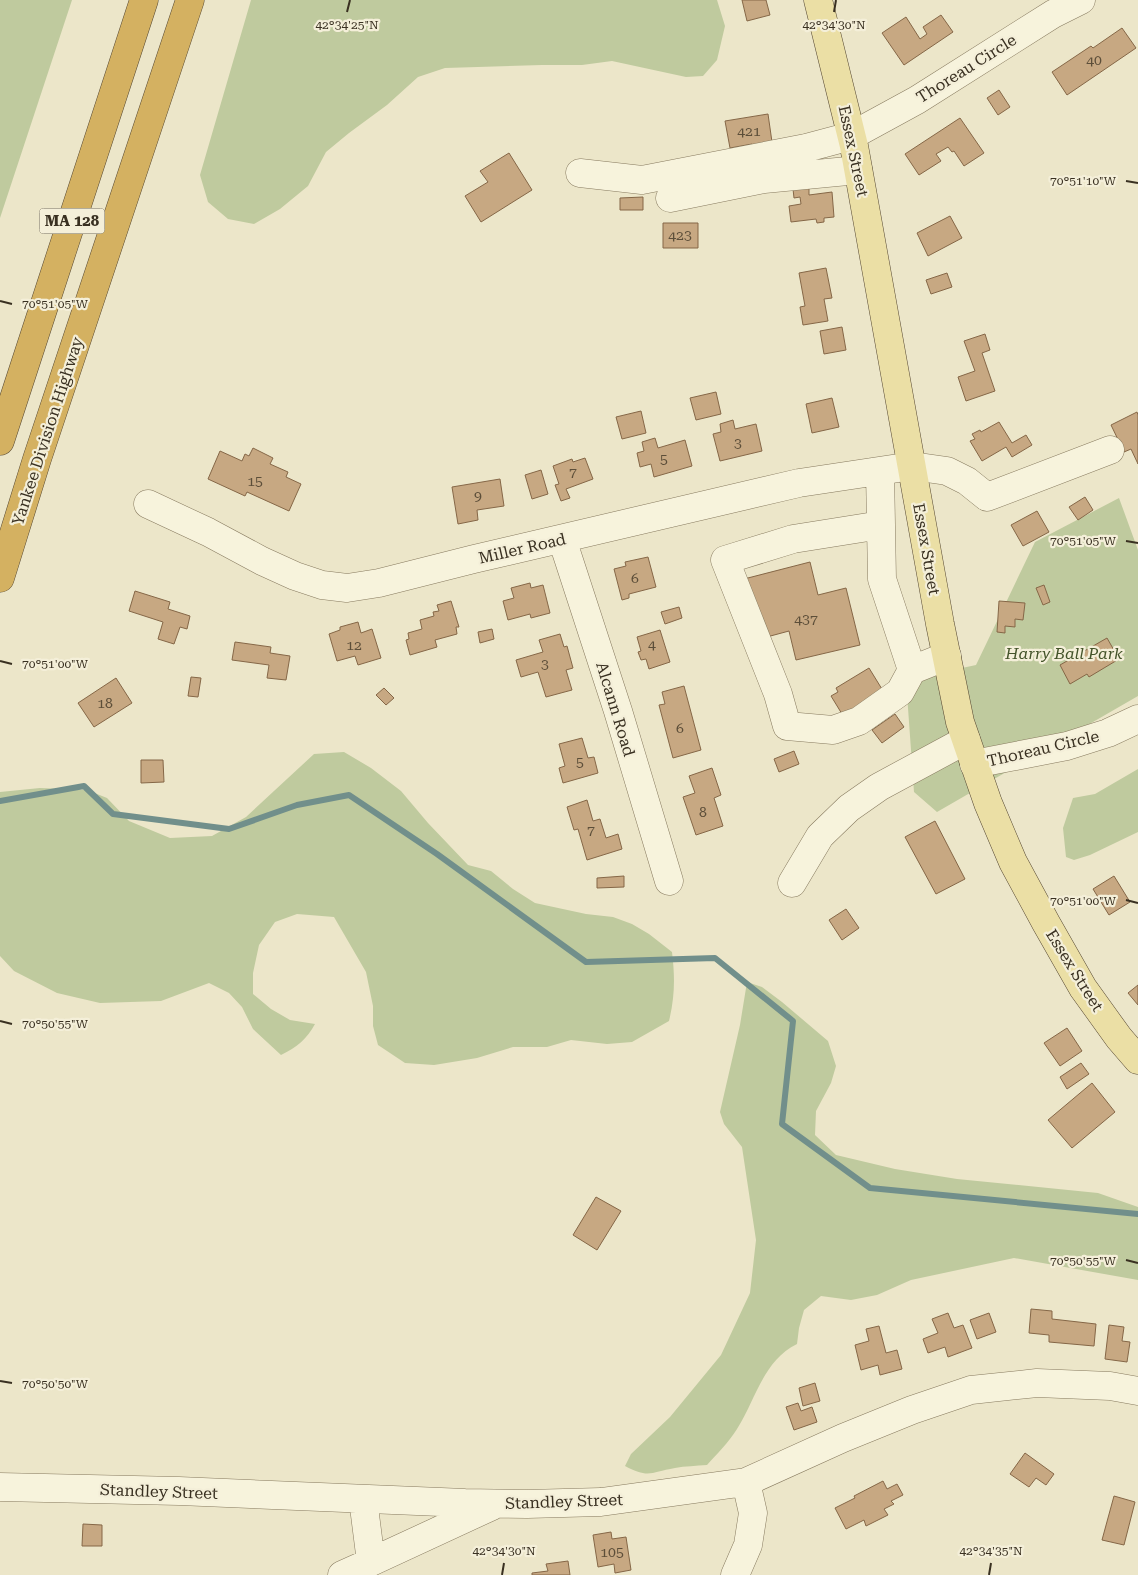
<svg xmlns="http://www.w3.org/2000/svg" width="1138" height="1575" font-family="'Roboto Serif',serif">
	<rect width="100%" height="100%" fill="#ece6c9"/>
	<!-- green -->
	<path fill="#bfca9e" d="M0,0H72L0,218Z
		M251,0H717L725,26L717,60L703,76L686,77L612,61L582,65H542L445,68L418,77L387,105L349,133L326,152L308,186L280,209L254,224L228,219L208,202L200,175Z
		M1119,498L1138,550V696L937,812L914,792L906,680L976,665L1035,542Z
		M344,752L371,768L401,791L428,823L468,865L491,871L513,889L535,903L586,914L613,917L632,924L649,934L672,952C675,977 675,996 669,1021L632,1042L607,1044L571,1040L547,1047H513L477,1058L434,1065L405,1063L378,1045L373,1026V1006L366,972L334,917L297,914L275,922L259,945L253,973V994L271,1009L290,1020L315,1024C307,1039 297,1047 281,1055L253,1029L242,1007L229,993L209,983L161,1001L100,1003L57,993L14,971L0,956V792L40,788L87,790L107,798L129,821L170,838L212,836L246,817L314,754Z
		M1138,769V832L1090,855L1074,860L1066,857L1063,828L1073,798L1095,794Z
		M747,982L762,987L782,1002L828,1041L836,1066L831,1083L816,1111L815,1135L836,1155L895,1169L957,1179L1098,1193L1138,1207V1280L1014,1258L911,1280L877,1295L851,1300L821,1296L804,1310L799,1328L797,1344C763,1361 756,1399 737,1429C729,1442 717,1454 707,1465C696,1466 685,1466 675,1468C651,1472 649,1479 625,1466L631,1454L670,1417L721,1355L750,1293L756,1240L742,1147L724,1124L720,1112L740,1025Z"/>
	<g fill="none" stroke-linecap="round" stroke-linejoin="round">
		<!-- stream -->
		<path stroke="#718f8b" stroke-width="6" d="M0,801L84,786L113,814L229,829L297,805L349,795L437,854L586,962L715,958L793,1021L782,1124L870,1188L1138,1214"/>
	</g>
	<!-- building -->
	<path fill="#c7a882" stroke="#856747" d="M742,0H766L770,15L747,21Z
		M941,15L953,32L904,65L882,33L906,17L920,39L927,34L923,27Z
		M1122,28L1136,48L1067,95L1052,72L1091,46L1093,48Z
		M999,90L1010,107L998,115L987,98Z
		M768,114L772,142L752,148V144L730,148L725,121Z
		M960,118L984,153L964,166L954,151L952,152L948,147L936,154L941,161L919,175L905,154Z
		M509,153L532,190L481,222L465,196L488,182L480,171Z
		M809,187V195L832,192L834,217L824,218V222L817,223L816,219L791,222L789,206L801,204L800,197L794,198L793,189Z
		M643,197V210H620V198Z
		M950,216L962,238L928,256L917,233Z
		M663,223H698V248H663Z
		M826,268L832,298L824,299L828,321L803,325L800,307L805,306L799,273Z
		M947,273L952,287L931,294L926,280Z
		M842,327L846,350L824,354L820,331Z
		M985,334L990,350L982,353L995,391L966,401L958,377L975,371L964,341Z
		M716,392L721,414L696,420L690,398Z
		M832,398L839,427L812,433L806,404Z
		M641,411L646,433L622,439L616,417Z
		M1137,412L1138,415V464L1131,449L1124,452L1111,425Z
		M733,420L735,429L756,424L762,451L720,461L713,434L721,432L720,424Z
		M999,422L1012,443L1026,435L1032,445L1012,457L1006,447L982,461L970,441L975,439L972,434L980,430L981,432Z
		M655,438L658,448L685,440L692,466L654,477L651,464L640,467L637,453L644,451L642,442Z
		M253,448L273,458L270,464L288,472L286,477L301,484L289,511L247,492L245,496L208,479L220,451L242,461L245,454L249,456Z
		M585,458L593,479L566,489L570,498L561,501L555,485L559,484L553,466L572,459L573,462Z
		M541,470L548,494L532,499L525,475Z
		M500,479L504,506L477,510L478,520L458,524L452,487Z
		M1085,497L1093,510L1078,520L1069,507Z
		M1037,511L1049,532L1023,546L1011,525Z
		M648,557L656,587L629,594V598L622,600L614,569L626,566L625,562Z
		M810,562L818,595L846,588L860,645L796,660L789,631L763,638L744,579Z
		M530,583L531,588L543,585L550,613L531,618L530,614L508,620L503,601L514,598L511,588Z
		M1044,585L1050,602L1043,605L1036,588Z
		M135,591L170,602L168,609L190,616L187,629L180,627L174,644L158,639L163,622L129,611Z
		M451,601L459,627H456L457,634L435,640L437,647L410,655L406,640L409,639L408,633L422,629L420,620L434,616L433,612L439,611L437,605Z
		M999,601L1025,603L1023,620L1015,619V627L1005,626V633L997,632Z
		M679,607L682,618L665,624L661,612Z
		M358,622L361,633L372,629L381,658L358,665L355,656L337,661L329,634L340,630V627Z
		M492,629L494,639L480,643L478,632Z
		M660,630L670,662L649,669L646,659L641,660L638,652L641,651L637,637Z
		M560,634L564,647L567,646L573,668L566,670L572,690L546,697L538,672L521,677L516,660L543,652L539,640Z
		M1107,638L1119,659L1089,677L1087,674L1070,684L1060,665Z
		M235,642L271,647L270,653L290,656L286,680L267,678L269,665L232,660Z
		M869,668L885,694L842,714L831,696L838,692L836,688Z
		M191,677L201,678L198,697L188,696Z
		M116,678L132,703L94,727L78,703Z
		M684,686L701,750L673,758L659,705L665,704L662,692Z
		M384,688L394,698L386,705L376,695Z
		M895,714L904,727L882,743L872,730Z
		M582,738L588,758L594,757L598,773L563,783L559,768L565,766L559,744Z
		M794,751L799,764L779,772L774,759Z
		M141,760H163L164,782L141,783Z
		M712,768L721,795L714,798L723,826L696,835L683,797L695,793L689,776Z
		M587,800L593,821L600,819L606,838L618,834L622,849L587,860L578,829L574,830L567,807Z
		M935,821L965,879L936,894L905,837Z
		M624,876V887L597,888V878Z
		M1114,876L1130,902L1109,915L1093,889Z
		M846,909L859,928L842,940L829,920Z
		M1138,985V1005L1128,993Z
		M1067,1028L1082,1051L1060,1066L1044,1043Z
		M1081,1063L1089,1074L1067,1089L1060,1077Z
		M1092,1083L1115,1112L1072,1148L1048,1120Z
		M596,1197L621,1211L597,1250L573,1235Z
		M1031,1309L1052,1311V1319L1096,1324L1094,1346L1049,1342V1335L1029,1333Z
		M948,1313L954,1328L963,1325L972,1348L948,1357L945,1347L928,1353L923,1339L938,1333L932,1319Z
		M989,1313L996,1332L977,1339L970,1320Z
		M1109,1325L1124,1327L1122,1341L1130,1342L1127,1362L1105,1359Z
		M879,1326L886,1353L897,1350L902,1369L880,1375L878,1365L861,1370L855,1345L869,1341L866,1329Z
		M815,1383L820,1401L803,1406L799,1388Z
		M798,1403L801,1411L812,1407L817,1422L794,1430L786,1407Z
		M1025,1453L1054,1474L1046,1485L1036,1478L1029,1487L1010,1474Z
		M883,1481L887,1489L897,1484L903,1495L891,1501L894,1504L884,1509L888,1515L866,1526L864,1520L846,1529L835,1508L855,1498L854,1496Z
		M1114,1496L1135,1502L1124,1545L1102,1540Z
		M83,1524L102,1525V1546H82Z
		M611,1532L612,1539L626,1537L631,1570L615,1573L614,1564L598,1567L593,1535Z
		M568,1561L570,1575H532V1573L548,1571L546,1564Z"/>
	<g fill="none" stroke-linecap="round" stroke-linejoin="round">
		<!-- minor casing -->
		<g stroke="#877a5f" stroke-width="29">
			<path id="minor" d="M580,173L642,180L806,148L851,136L917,100L1053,14L1081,0
				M670,198L764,179L858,170
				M880,471L882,579L912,670L947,656
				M148,504L208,532L262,561L295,576L322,585L347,588L379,583L474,559L799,483L912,466L947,471L967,481L987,497L1110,450
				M881,525L793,539L725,560L778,694L787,726L833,730L859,721L900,692L912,670
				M562,539L618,711L669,881
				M974,764L1067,746L1108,733L1138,719
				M792,883L820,836L849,808L879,787L966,740
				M0,1487L179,1491L465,1503L527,1504L601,1502L746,1482L843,1438L912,1410L971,1390L1037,1383L1110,1386L1138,1391
				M371,1562L492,1506
				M342,1575L371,1562L363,1499
				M735,1575L748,1545L753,1513L746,1482"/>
		</g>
		<!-- major casing -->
		<g stroke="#564833" stroke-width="29">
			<path id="major" d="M818,0L854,146L940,624L960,722L988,803L1013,862L1046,923L1083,988L1119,1038L1138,1060"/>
		</g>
		<!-- highway casing -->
		<g stroke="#564833" stroke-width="29">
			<path id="highway" d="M0,441L144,0
				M0,578L37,459L190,0"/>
		</g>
		<!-- minor -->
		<use href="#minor" stroke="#f7f3dc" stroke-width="28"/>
		<!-- major -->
		<use href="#major" stroke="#ebdfa5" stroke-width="28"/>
		<!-- highway -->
		<use href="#highway" stroke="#d4b161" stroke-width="28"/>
	</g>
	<!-- ticks -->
	<path fill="none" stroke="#393021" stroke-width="2" d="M347,12L350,0M834,12L836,0M1126,181L1138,183M0,301L12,304M1126,541L1138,543M0,661L12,664M1126,900L1138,903M0,1021L12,1024M1126,1260L1138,1263M0,1381L12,1383M502,1575L504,1563M989,1575L991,1563"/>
	<g text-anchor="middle" stroke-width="4.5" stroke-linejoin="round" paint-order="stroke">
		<!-- number labels -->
		<g font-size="14" fill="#5c4e39">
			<text x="1094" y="65">40</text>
			<text x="749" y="136">421</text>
			<text x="680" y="240">423</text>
			<text x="738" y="448">3</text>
			<text x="664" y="464">5</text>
			<text x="573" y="477">7</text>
			<text x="255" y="486">15</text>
			<text x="478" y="501">9</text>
			<text x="635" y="583">6</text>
			<text x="806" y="624">437</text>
			<text x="652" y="649">4</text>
			<text x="354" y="650">12</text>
			<text x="545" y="669">3</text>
			<text x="105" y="708">18</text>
			<text x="680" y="733">6</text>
			<text x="580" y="767">5</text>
			<text x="703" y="817">8</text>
			<text x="591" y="835">7</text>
			<text x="612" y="1557">105</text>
		</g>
		<!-- shield labels -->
		<rect fill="#f4efd9" stroke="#716958" stroke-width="1" x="39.5" y="208.5" width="65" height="25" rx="4"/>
		<g font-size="15" font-weight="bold" fill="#393021">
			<text x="72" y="226">MA 128</text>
		</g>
		<!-- street labels -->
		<g font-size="16" fill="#393021" stroke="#f4efd9">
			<text transform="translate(966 68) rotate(-32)" y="6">Thoreau Circle</text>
			<text transform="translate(854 151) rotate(78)" y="6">Essex Street</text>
			<text transform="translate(47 431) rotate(-72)" y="6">Yankee Division Highway</text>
			<text transform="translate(522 548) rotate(-13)" y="6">Miller Road</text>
			<text transform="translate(927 549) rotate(80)" y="6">Essex Street</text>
			<text transform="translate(616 709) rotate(73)" y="6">Alcann Road</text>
			<text transform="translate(1043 748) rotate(-13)" y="6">Thoreau Circle</text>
			<text transform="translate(1075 970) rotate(58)" y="6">Essex Street</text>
			<text transform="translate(159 1491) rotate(2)" y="6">Standley Street</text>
			<text transform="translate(564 1501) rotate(-2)" y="6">Standley Street</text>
		</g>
		<!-- park labels -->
		<g font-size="16" font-style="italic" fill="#44542a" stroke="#f4efd9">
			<text x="1064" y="659">Harry Ball Park</text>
		</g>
	</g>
	<g font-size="12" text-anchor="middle" fill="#393021" stroke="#f4efd9" stroke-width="4.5" stroke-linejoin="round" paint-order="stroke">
		<text x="347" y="29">42°34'25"N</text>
		<text x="834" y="29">42°34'30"N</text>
		<text x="1083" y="185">70°51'10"W</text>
		<text x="55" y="308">70°51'05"W</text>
		<text x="1083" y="545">70°51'05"W</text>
		<text x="55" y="668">70°51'00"W</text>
		<text x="1083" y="905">70°51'00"W</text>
		<text x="55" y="1028">70°50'55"W</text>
		<text x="1083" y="1265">70°50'55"W</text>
		<text x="55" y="1388">70°50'50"W</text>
		<text x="504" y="1555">42°34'30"N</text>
		<text x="991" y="1555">42°34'35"N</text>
	</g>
</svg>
